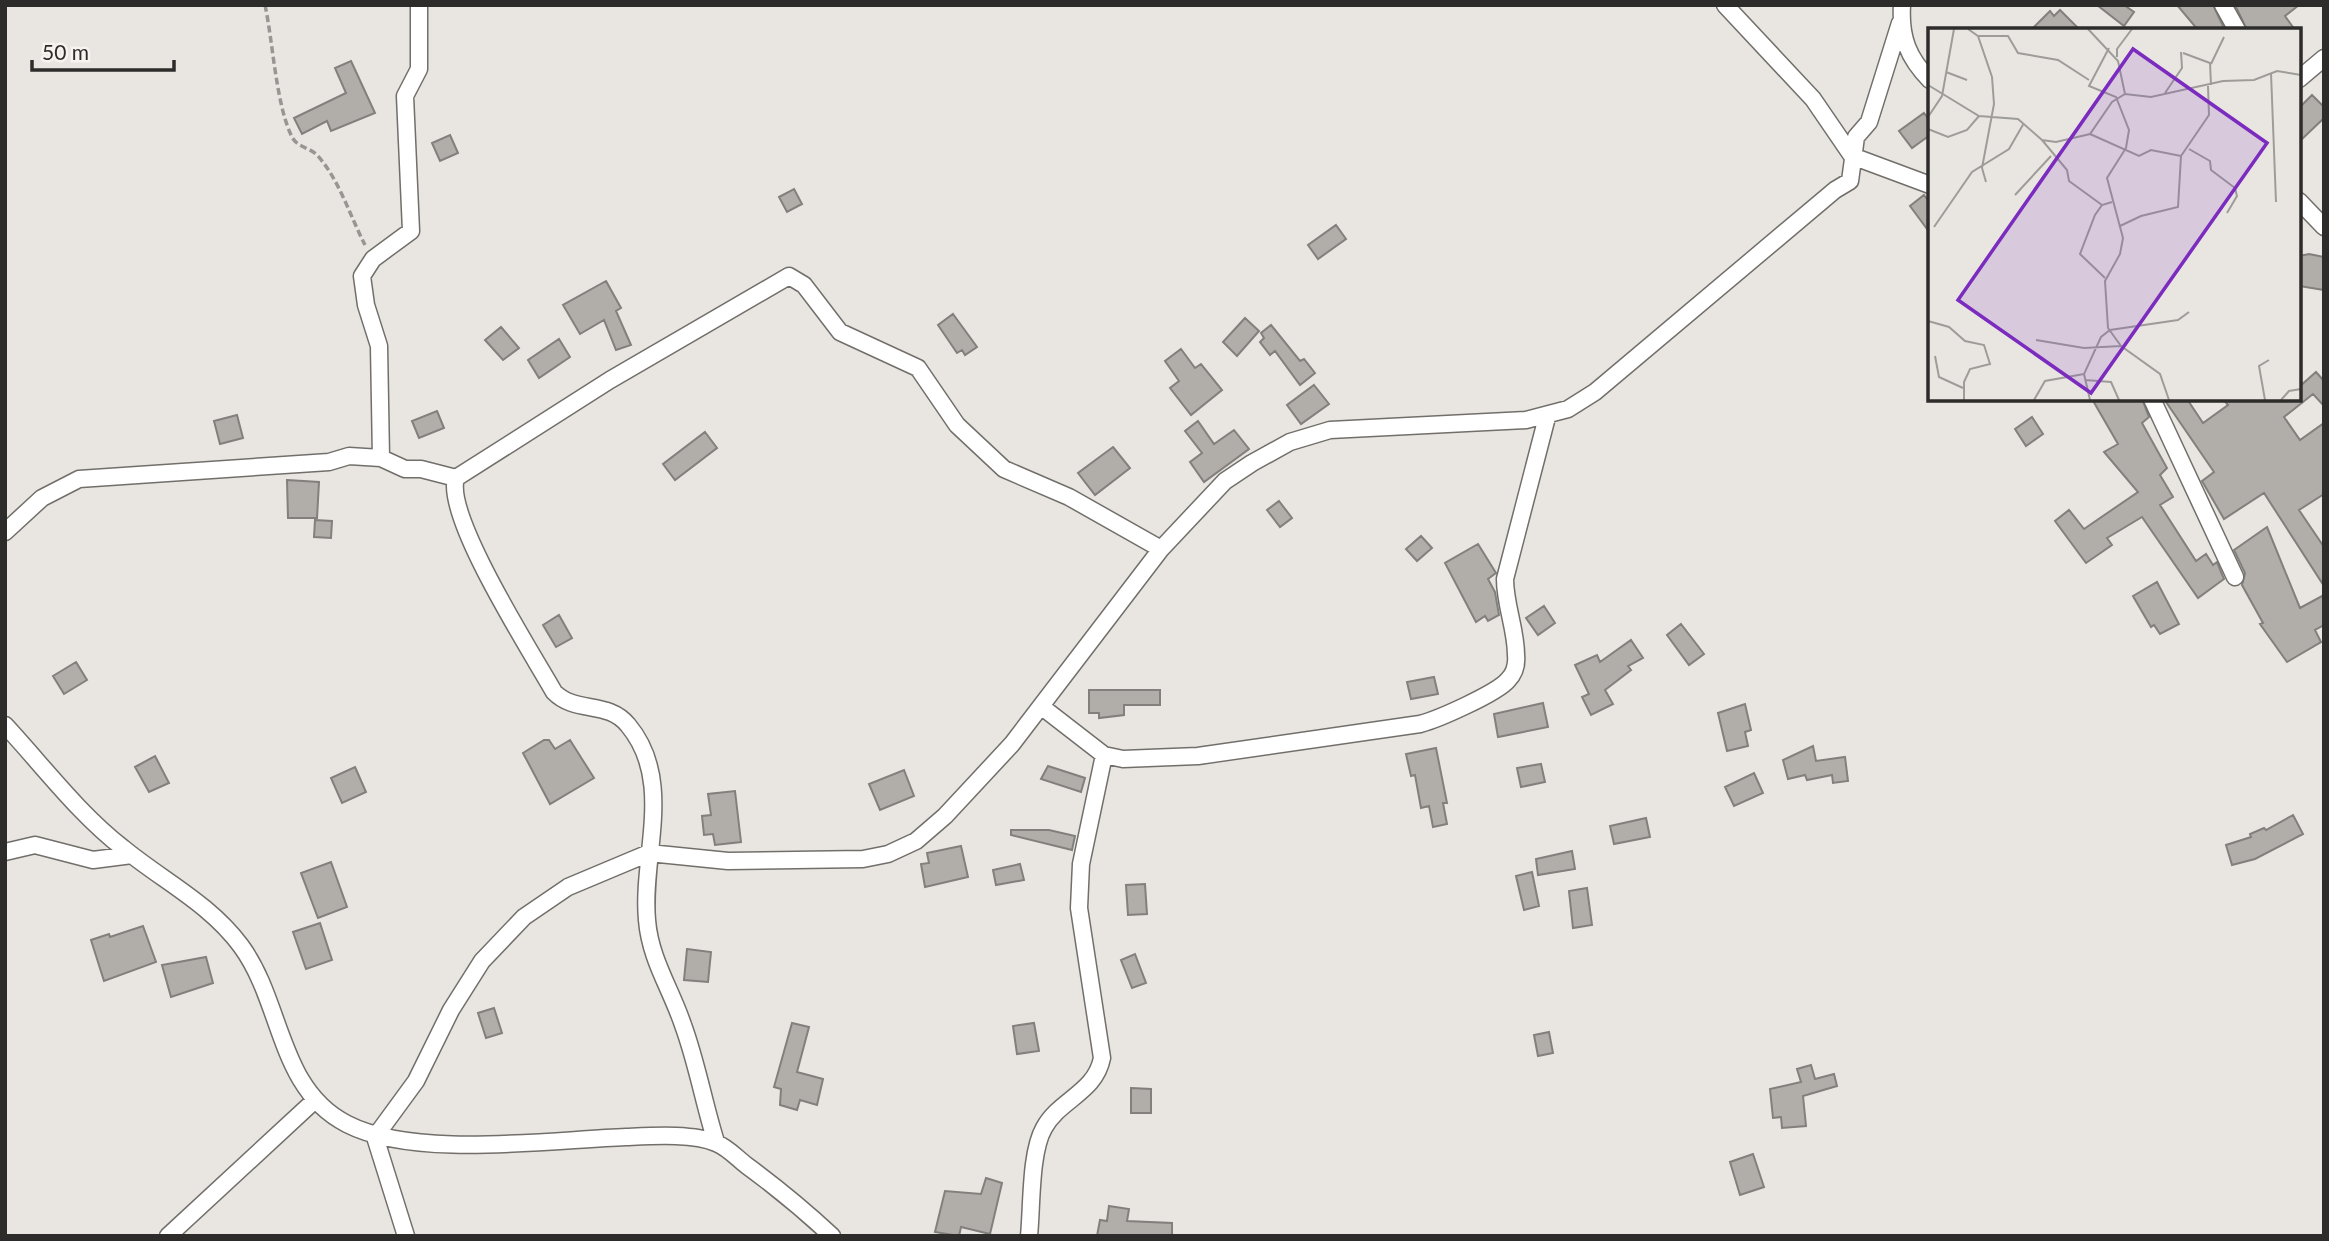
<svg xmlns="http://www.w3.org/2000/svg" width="2329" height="1241" font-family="Lato,sans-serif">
	<rect width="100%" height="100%" fill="#e9e6e2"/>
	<!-- building -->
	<path fill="#b1aeaa" stroke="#827f7c" stroke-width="2" d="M2097,5H2124L2134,12L2124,26Z
		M2177,5H2213L2225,30H2198Z
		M2235,5H2299L2285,16L2295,30H2247Z
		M2060,10L2080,30H2031L2050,11L2054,16Z
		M351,61L375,113L331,131L327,121L302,134L294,118L346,93L335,68Z
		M2312,95L2324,107V118L2299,142V108Z
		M1924,113L1930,121V135L1912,148L1899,131Z
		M450,135L458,153L440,161L432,143Z
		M794,189L802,204L787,212L779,197Z
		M1924,195L1930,203V233L1910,206Z
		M1336,225L1346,239L1318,259L1308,245Z
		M2309,254L2324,257V290L2299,286V256Z
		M606,281L621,308L616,311L631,345L616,350L604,320L580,334L563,305Z
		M953,314L977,347L965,355L962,350L957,353L938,325Z
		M1245,318L1259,331L1237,356L1223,342Z
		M1271,325L1300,361L1304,359L1315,373L1300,385L1275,351L1270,355L1260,342L1264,338L1261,333Z
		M501,327L519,348L503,360L485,340Z
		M559,339L570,357L539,378L528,360Z
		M1181,349L1195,368L1201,364L1222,390L1191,415L1170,388L1179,381L1165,361Z
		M2316,372L2324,381V406L2313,394L2284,417L2300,440L2324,423V494L2299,510L2324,547V586L2264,493L2224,519L2202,481L2214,472L2164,399H2187L2203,423L2228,405L2223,399H2299V387Z
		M1314,385L1329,404L1301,424L1287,405Z
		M2092,399H2142L2149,417L2142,423L2167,468L2160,475L2173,497L2160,505L2196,561L2206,554L2213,565L2217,562L2224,579L2198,598L2142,517L2107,538L2112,545L2086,563L2055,521L2069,510L2084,529L2138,492L2104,452L2118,444Z
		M437,411L444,428L419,438L412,421Z
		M237,415L243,438L220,444L214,421Z
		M2032,417L2043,434L2026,446L2015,429Z
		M1198,421L1214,444L1234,430L1249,449L1204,482L1190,462L1202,453L1185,431Z
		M705,432L717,448L675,480L663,464Z
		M1113,447L1130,468L1095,495L1078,473Z
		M287,480L319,482L317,518H288Z
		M1279,501L1292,518L1280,527L1267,510Z
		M315,520L332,521L331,538L314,537Z
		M2267,527L2300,608L2324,595V625L2315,630L2321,642L2287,662L2260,624L2263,623L2242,585L2245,573L2234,550Z
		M1421,536L1432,548L1417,561L1406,549Z
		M1478,544L1496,573L1488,579L1495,592L1499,615L1488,621L1485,616L1476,622L1445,563Z
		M2157,582L2179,624L2160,634L2154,625L2151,627L2133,596Z
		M1544,606L1555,623L1538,635L1526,618Z
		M559,615L572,638L556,647L543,625Z
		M1681,624L1704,654L1689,665L1667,635Z
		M1631,640L1643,658L1628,666L1631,670L1605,690L1613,704L1591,715L1582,697L1589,694L1575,665L1597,655L1600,662Z
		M76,662L87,680L64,694L53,676Z
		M1434,677L1438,694L1411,699L1407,682Z
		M1089,690H1160V705H1124V715L1099,718V713H1089Z
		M1543,703L1548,727L1498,737L1494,714Z
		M1745,704L1751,730L1745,732L1748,746L1727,751L1718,713Z
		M544,740H549L555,749L570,740L594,778L550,804L523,753Z
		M1813,746L1816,761L1845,757L1848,781L1833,783L1832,775L1807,780L1805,775L1788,779L1783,760Z
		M1436,748L1447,803H1443L1447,824L1433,827L1429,806L1421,808L1415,775L1411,776L1406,754Z
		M155,756L169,783L149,792L135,767Z
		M1541,764L1545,782L1521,787L1517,768Z
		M1048,766L1085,778L1081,792L1041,779Z
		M355,767L366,792L342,803L331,778Z
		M904,770L914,796L880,810L869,784Z
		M1754,773L1763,793L1734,806L1725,787Z
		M735,791L741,842L715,845L713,834L704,835L702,816L711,815L708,794Z
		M2293,815L2303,834L2255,859L2232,865L2226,845L2251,837L2250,834L2264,828L2266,830Z
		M1646,818L1650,837L1614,844L1610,826Z
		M1011,830H1049L1075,836L1072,850L1011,835Z
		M961,846L968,877L925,887L921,864L929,863L927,853Z
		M1572,851L1575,869L1538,875L1536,859Z
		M331,862L347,907L318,918L301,873Z
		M1020,864L1024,880L996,885L993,870Z
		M1532,872L1539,906L1524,910L1516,876Z
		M1145,884L1147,914L1128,915L1126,885Z
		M1587,888L1592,925L1573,928L1569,891Z
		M320,923L332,960L306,969L293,932Z
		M143,926L156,962L104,981L91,940L109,934L110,937Z
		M687,949L711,952L708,982L684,980Z
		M1135,954L1146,983L1132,988L1121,960Z
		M206,957L213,983L171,997L162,965Z
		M494,1008L502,1033L486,1038L478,1013Z
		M792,1023L809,1027L797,1072L823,1079L817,1105L800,1100L797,1110L780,1105L781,1089L774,1087Z
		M1034,1023L1039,1051L1017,1054L1013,1026Z
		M1549,1032L1553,1053L1538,1056L1534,1035Z
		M1811,1065L1815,1079L1834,1074L1837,1086L1803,1096L1806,1126L1782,1128L1781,1117L1773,1118L1770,1089L1801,1082L1797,1069Z
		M1131,1088L1151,1089V1113H1131Z
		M1753,1154L1764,1187L1740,1195L1730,1162Z
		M986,1178L1002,1183L990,1234L961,1227L959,1236L935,1232L945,1191L981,1194Z
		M1109,1206L1129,1209L1127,1221L1172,1223V1236H1097L1100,1220L1107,1221Z"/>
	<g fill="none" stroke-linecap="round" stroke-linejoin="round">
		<!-- street casing -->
		<g stroke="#726f6b" stroke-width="19">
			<path id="street" d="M1725,5L1813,99L1852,156L1930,185
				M1902,5C1900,37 1908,58 1930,80
				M2223,5L2237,30
				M2299,79L2324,58
				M2299,201L2324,227
				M2152,399L2235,577
				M381,458L379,346L366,305L362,276L373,259L411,231L405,96L419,69V5
				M5,532L42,498L79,479L329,462L349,456L381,458L405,469H421L456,478
				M1042,707L1104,755L1123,759L1198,756L1420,724C1439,719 1497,693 1508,680C1515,673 1517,665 1516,655C1516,629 1505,605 1505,579L1547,417
				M5,725C43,766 79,814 123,848C163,881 209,903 241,946C283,1003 278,1089 347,1124C415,1159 548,1140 626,1137C650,1136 694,1133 716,1143C727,1147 737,1158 746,1165C776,1187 805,1211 832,1236
				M5,852L35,845L93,860L132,855
				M716,1142C704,1104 697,1063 683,1025C671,989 650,959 647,920C641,856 675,781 628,725C608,700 575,714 554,692C532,653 444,516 456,478L610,380L789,276L804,285L840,332L918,368L957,425L1004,469L1069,497L1161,549
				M168,1236L314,1101
				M406,1236L375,1137L416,1081L451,1010L482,961L524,917L568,887L649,853L728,861L863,859L888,854L916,841L945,816L1012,744L1161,549L1225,481L1252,463L1290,442L1330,430L1526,420L1568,409L1595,392L1835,190L1850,181L1856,137L1869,122L1900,23
				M1029,1236C1032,1207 1030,1152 1044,1128C1060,1099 1095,1093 1102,1058L1079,908L1081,864L1104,755"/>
		</g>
		<!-- path -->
		<path stroke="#989593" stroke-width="3.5" stroke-dasharray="7 3.5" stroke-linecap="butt" d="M265,5C273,42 276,105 292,137C298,148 309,147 317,155C339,179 350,216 365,245"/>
		<!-- street -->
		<use href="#street" stroke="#fff" stroke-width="16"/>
	</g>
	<!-- overview -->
	<g transform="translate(1928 28)">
		<rect width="373" height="373" fill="#e9e6e2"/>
		<path fill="none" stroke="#9e9c99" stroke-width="2" d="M40,1L50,8H80L90,25L130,32L161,52M160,1L190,33L197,66M50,8L64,49L66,76L54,140L58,154M181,20L161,58L188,69L201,102L198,120L179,150L195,210L192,226L177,253L180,300L193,318M255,25L282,35L283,57M189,29V21L204,1M283,36L296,9M18,44L39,52M343,45L348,174M0,57L51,88L90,91L114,112L128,114L162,106L184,74L197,66L223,69L295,53L326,52L349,43L373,47M237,65L254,40L253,24M0,89L14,68L26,1M0,101L20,109L39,102L51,88M162,106L211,128L223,122L253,128M114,112L139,142L141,153L174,177M261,121L282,133L283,142L307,160L309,168L299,185M87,167L123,128M192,198L213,188L250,179L253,128L281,87L280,58M6,199L44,144L81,121L96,95M177,250L152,226L167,187L174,177L184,174M0,293L21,299L37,313L56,317L62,336L42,341L36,354V372M108,312L156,320L193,318L232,346L241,372M7,328L11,349L35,360M157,352L183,354L191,372M106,372L117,353L156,346M162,372L156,346L173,309L182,302L250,292L261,284M337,372L331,338L341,332M353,372L361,363L373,361"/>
		<path fill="#7b2cbf" fill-opacity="0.15" stroke="#7b2cbf" stroke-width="3.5" d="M205,21L339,115L163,365L30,272Z"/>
		<rect width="373" height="373" fill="none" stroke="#2e2c2b" stroke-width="3.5"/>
	</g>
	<!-- border -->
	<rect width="2329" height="1241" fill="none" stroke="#2e2c2b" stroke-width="14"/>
	<!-- scale -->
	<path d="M32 60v10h142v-10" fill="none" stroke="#2e2c2b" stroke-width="3.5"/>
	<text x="42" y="60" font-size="21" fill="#2e2c2b" stroke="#f7f3ef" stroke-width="5" paint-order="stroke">50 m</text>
</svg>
